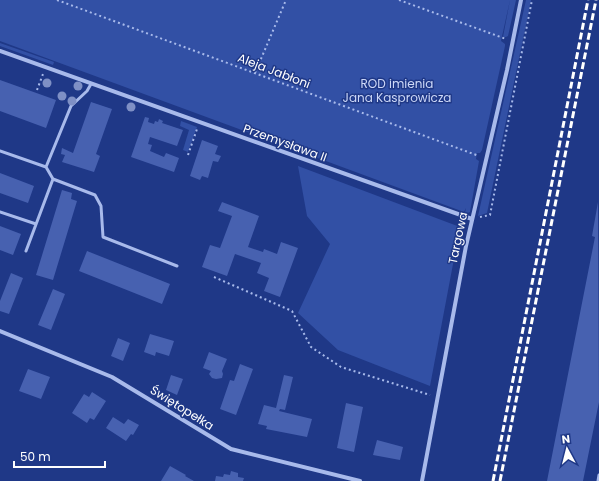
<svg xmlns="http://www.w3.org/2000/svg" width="599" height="481" font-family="Poppins,sans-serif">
	<rect width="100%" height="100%" fill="#1f3887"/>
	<!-- green -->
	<path fill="#3250a5" d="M0,0H510L501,41L505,44V46L482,150L480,153H477L476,159L479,161L470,212L468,213H465L466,208L464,212L0,41Z
		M510,0H516L508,36L506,37H503Z
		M526,0H531L487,213L478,216Z
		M0,43L54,62L53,65L0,46Z
		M181,121L197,127L188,152L183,150L189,130L180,126Z
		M298,166L460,227L430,386L338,350L298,313L330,244L307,216Z"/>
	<!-- building -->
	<path fill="#4761b0" d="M0,80L56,100L46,128L0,111Z
		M91,102L112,109L96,154L100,156L94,172L62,162L65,155L61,154L62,148L73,153Z
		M145,117L149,118L148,122L154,124L155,121L158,122L159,119L163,121L162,123L183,130L177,146L150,137L148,144L152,145L150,151L164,157L166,153L179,158L174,172L131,157Z
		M202,140L218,146L215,154L221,156L218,162L213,161L208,178L202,176L200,180L190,176Z
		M0,173L34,186L28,203L0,193Z
		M62,190L72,193L71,199L77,201L53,280L36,275Z
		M222,202L259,216L248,247L263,252L264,249L277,254L281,242L298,248L280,297L264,291L269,278L257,273L261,263L235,254L227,276L202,267L210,245L220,248L232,216L218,211Z
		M598,202L599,402L583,481H547L595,237L592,236Z
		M0,226L21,234L13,255L0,250Z
		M87,251L170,284L162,304L79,271Z
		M11,273L23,278L9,314L0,311V301Z
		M53,289L65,294L51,330L38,325Z
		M150,334L174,341L169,356L156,352L155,356L144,352Z
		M118,338L130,343L123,361L111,356Z
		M209,352L227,359L222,371L223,374L222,378L216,379L212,378L209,374L211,371L203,368Z
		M240,364L253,369L236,415L220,409L230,380L234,381Z
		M28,369L50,377L41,399L19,391Z
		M171,375L183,379L177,395L166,390Z
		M284,375L293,377L285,410L280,409L279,411L312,419L307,437L266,429L267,426L258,424L264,405L276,408Z
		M92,392L106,401L94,420L90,418L87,423L72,413L84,394L89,397Z
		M346,403L363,407L354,452L337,448Z
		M113,417L124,424L128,419L139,425L133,435L131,434L126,441L106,428Z
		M377,440L403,447L400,460L373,455Z
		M170,466L186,475L185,476L194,481H161Z
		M231,471L238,473V477L244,478L243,481H215L216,476L223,477L224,474L230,475Z"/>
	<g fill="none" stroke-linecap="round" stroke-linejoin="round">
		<!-- path -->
		<path stroke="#a8baeb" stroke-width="2" stroke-dasharray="2 3" stroke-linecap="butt" d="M57,0L479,156
			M399,0L506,39
			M255,73L286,0
			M37,90L43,74
			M188,155L197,129
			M480,217L490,215L532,0
			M214,277L292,311L311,347L341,367L430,395"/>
		<!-- lane -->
		<path stroke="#a8baeb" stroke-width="3" d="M0,151L46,167L53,179L95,195L101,206L103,237L177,266
			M46,167L71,106L87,91L91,84
			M0,212L36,224
			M26,251L53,179
			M598,481L599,475"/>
		<!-- street -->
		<path stroke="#a8baeb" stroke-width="4" d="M0,51L472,219
			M0,331L112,377L231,449L360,481
			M422,481L466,246L507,70L521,0"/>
		<!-- rail -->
		<path stroke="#fff" stroke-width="3" stroke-dasharray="7 3" stroke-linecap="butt" d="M493,481L588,0
			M500,481L596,0"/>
	</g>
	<!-- trees -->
	<g fill="#7f90c5">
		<circle cx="47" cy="83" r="4.5"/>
		<circle cx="78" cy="86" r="4.5"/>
		<circle cx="62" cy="96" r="4.5"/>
		<circle cx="72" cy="101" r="4.5"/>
		<circle cx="131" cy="107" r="4.5"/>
	</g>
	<g text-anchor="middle" stroke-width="3" stroke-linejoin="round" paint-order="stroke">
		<!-- street labels -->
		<g font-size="12" fill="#fff" stroke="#1f3887">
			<text transform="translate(274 71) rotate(21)" y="4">Aleja Jabłoni</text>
			<text transform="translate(285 143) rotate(20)" y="4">Przemysława II</text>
			<text transform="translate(458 238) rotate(-78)" y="4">Targowa</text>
			<text transform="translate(182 408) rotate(32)" y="4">Świętopełka</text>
		</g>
		<!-- park labels -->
		<g font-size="12" fill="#cdd8f8" stroke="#1f3887">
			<text x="397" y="88">ROD imienia<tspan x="397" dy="14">Jana Kasprowicza</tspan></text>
		</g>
	</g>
	<!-- north arrow -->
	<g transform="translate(567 449) rotate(353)" stroke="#1f3887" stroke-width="3" paint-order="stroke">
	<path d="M0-3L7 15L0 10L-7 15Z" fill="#ffffff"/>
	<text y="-6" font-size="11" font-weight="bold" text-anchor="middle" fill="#ffffff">N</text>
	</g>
	<!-- scale -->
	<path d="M14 461v6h91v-6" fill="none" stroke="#ffffff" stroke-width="2"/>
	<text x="20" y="461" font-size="12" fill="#ffffff" stroke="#1f3887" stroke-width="3" paint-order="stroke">50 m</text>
</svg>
